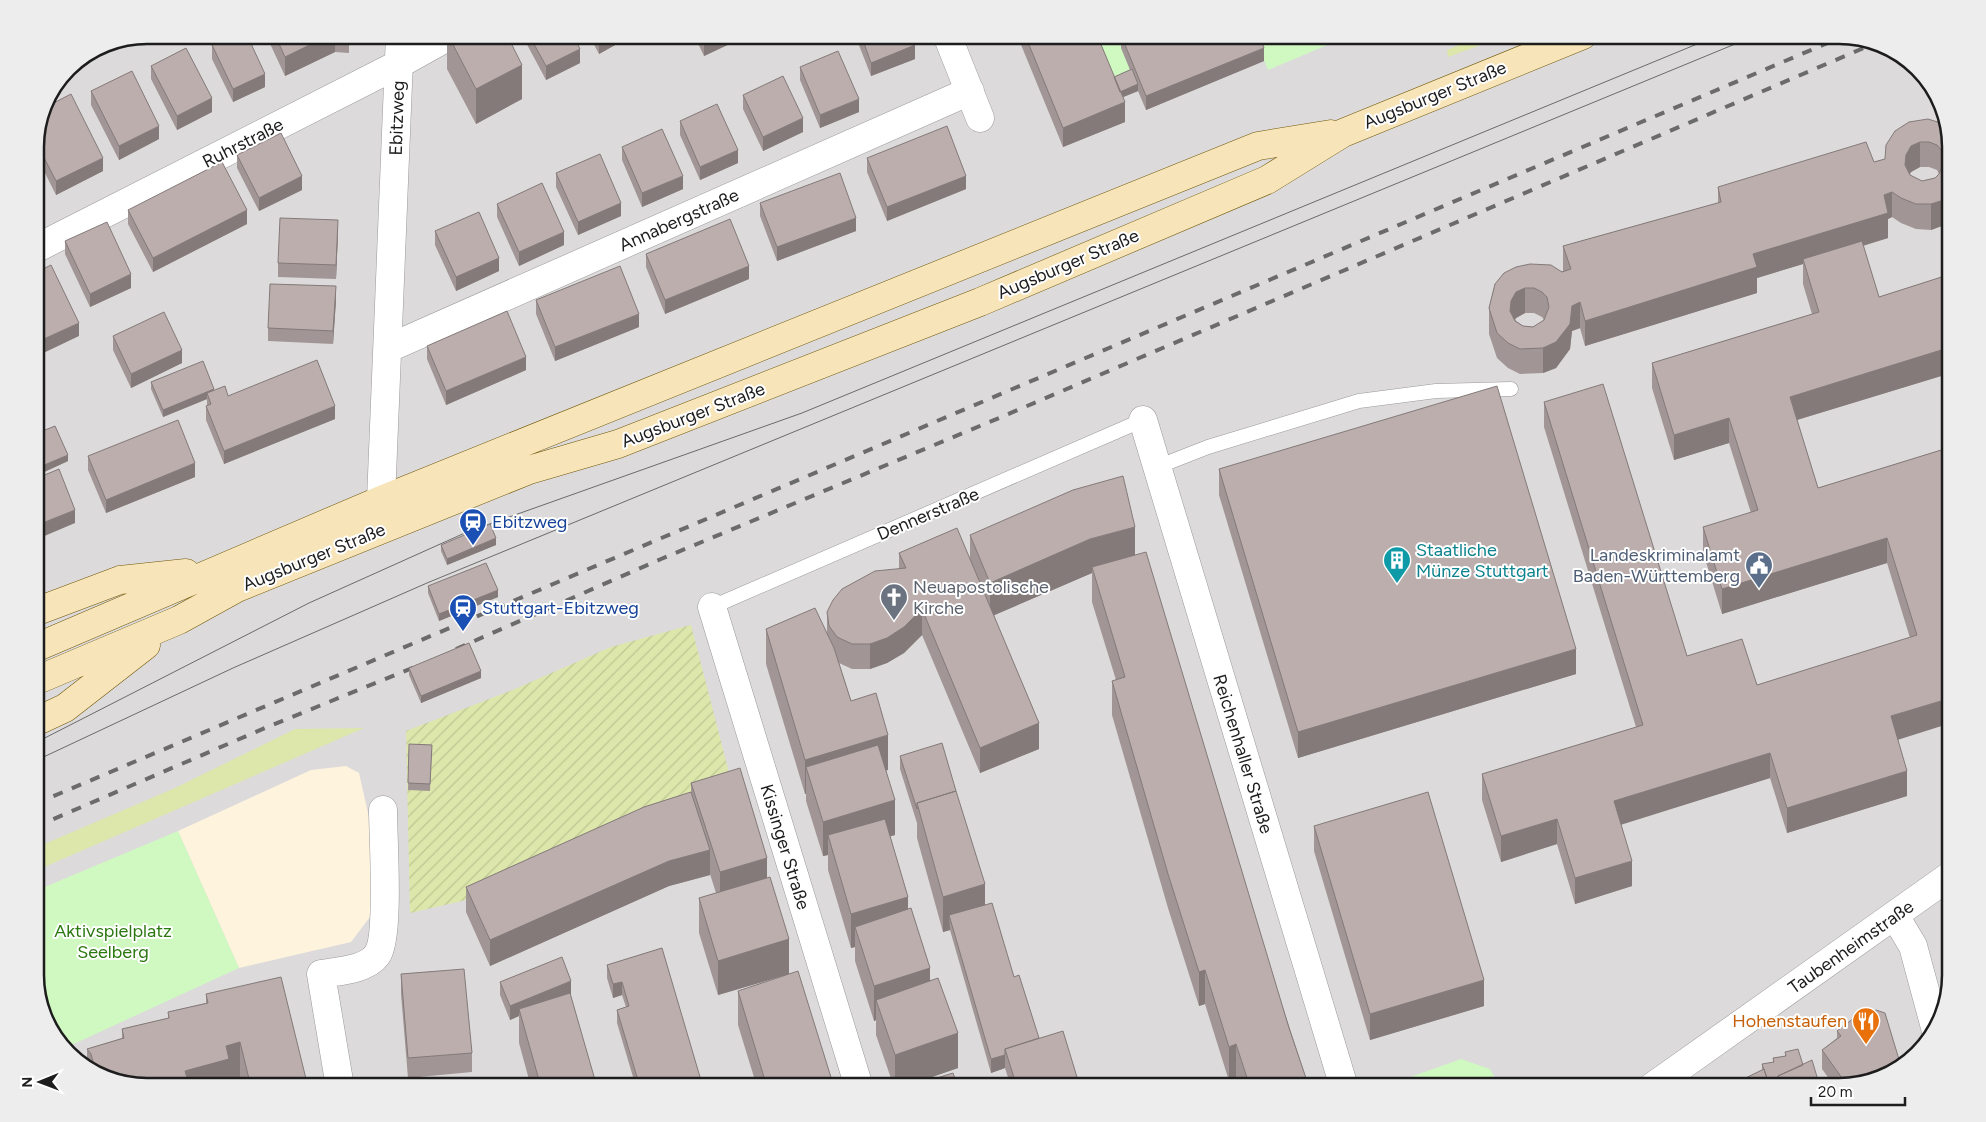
<svg xmlns="http://www.w3.org/2000/svg" width="1986" height="1122" font-family="Figtree,sans-serif">
	<defs>
		<pattern id="garden-furrows" width="10" height="10" patternUnits="userSpaceOnUse" patternTransform="scale(1.25)"><rect width="10" height="10" fill="#dde7ab"/><path d="M-1 1l2-2M0 10L10 0M9 11l2-2" fill="none" stroke="#bdc693"/></pattern>
	</defs>
	<rect width="100%" height="100%" fill="#eee7e4"/>
	<!-- residential -->
	<path fill="#dcdadb" d="M147,35H1839L1895,50L1936,91L1951,140V975L1936,1031L1895,1072L1839,1087H147L91,1072L54,1037L35,982V140L46,98L68,68L105,43Z"/>
	<!-- education -->
	<path fill="#fef3dd" d="M346,766L359,773L373,835L370,917L351,942L239,968L178,831L311,770Z"/>
	<!-- grass -->
	<path fill="#dde7ab" d="M1483,35H1508L1448,57L1447,50Z
		M364,728L35,871V848L175,788L295,729Z"/>
	<!-- park -->
	<path fill="#d0f8c1" d="M1089,35H1176L1132,76L1110,85Z
		M1254,35H1351L1268,70Z
		M178,831L239,968L65,1048L54,1037L35,982V891Z
		M1461,1059L1490,1069L1500,1087H1382Z"/>
	<!-- garden -->
	<path fill="url(#garden-furrows)" d="M691,625L735,796L641,820L462,901L410,913L406,731L515,689L611,647Z"/>
	<g fill="none" stroke-linecap="round" stroke-linejoin="round">
		<!-- service casing -->
		<g stroke="#9a9a9a" stroke-width="15">
			<path id="service" d="M1157,467L1208,447L1359,401L1436,391L1511,389
				M712,607L1143,420"/>
		</g>
		<!-- minor casing -->
		<g stroke="#9a9a9a" stroke-width="29">
			<path id="minor" d="M947,35L980,118
				M35,249L399,64L451,35
				M389,348L970,91
				M1143,420L1344,1087
				M381,500L400,35
				M712,607L859,1087
				M1895,916L1913,946L1936,1031
				M340,1087L321,974C338,971 366,970 377,955C390,938 383,837 383,810
				M1652,1087L1951,875"/>
		</g>
		<!-- secondary casing -->
		<g stroke="#715808" stroke-width="29">
			<path id="secondary" d="M35,612L120,580L186,573
				M35,648L381,500L1258,146L1331,134
				M35,681L179,620L237,588L529,470L618,444L980,302L1267,180L1343,133L1583,35
				M35,722L65,708L146,645"/>
		</g>
		<!-- service -->
		<use href="#service" stroke="#fff" stroke-width="14"/>
		<!-- minor -->
		<use href="#minor" stroke="#fff" stroke-width="28"/>
		<!-- secondary -->
		<use href="#secondary" stroke="#f7e5b9" stroke-width="28"/>
		<!-- tram -->
		<path stroke="#6b6b6b" stroke-width="1" d="M35,743L309,603L467,532L802,413L1719,35
			M35,761L233,668L427,583L1757,35"/>
		<!-- rail -->
		<path stroke="#6b6b6b" stroke-width="4" stroke-dasharray="10 10" stroke-linecap="butt" d="M456,649L661,559L999,418L1873,44
			M35,804L1844,36
			M35,827L265,728L422,664"/>
	</g>
	<!-- wall -->
	<path fill="#a19695" fill-rule="evenodd" d="M266,35H349V53L335,52L285,76Z
		M447,35L522,99L476,124L447,69Z
		M523,35H573L580,63L546,80L523,37Z
		M589,35H633L599,54Z
		M694,35H736V41L704,56Z
		M855,35H911L915,59L871,76Z
		M1017,35H1097L1114,77L1130,70L1121,48V35L1264,61L1146,110L1138,91L1123,97L1125,122L1063,147Z
		M212,45L265,87L233,102L212,59Z
		M151,66L212,112L177,130L151,79Z
		M800,67L859,112L820,128L800,80Z
		M91,91L159,139L119,160L91,105Z
		M743,95L803,132L763,151L743,109Z
		M680,121L738,163L700,180L680,135Z
		M1895,131L1951,140V220L1947,224L1931,230L1916,229L1901,223L1892,217L1888,219V238L1863,246L1879,297L1951,274V373L1797,420L1818,488L1951,447L1898,740L1907,796L1787,833L1770,778L1621,824L1632,886L1575,904L1557,844L1501,862L1482,800V774L1636,727L1544,427V402L1687,656L1757,685L1910,638L1887,563L1722,614L1703,552V527L1751,513L1729,443L1674,460L1652,388V363L1812,314L1803,284V264L1757,278V293L1585,346L1580,328L1572,331L1570,349L1556,368L1543,373L1520,374L1508,368L1497,358L1489,334V308L1495,284L1563,271V246L1718,203V187L1874,162L1885,159ZM1920,167H1929L1937,170L1939,174L1935,178L1922,181L1910,175V174L1911,172ZM1525,313H1534L1542,317L1544,320L1533,327L1523,326L1515,320L1516,318Z
		M35,140L103,171L56,195L35,153Z
		M622,147L683,189L642,207L622,160Z
		M237,155L302,190L259,211L237,168Z
		M867,158L966,189L887,221L867,172Z
		M556,173L621,216L578,235L556,187Z
		M760,203L856,231L777,261L760,216Z
		M497,204L564,245L519,266L497,217Z
		M128,210L247,224L153,272L128,224Z
		M435,231L499,271L456,291L435,245Z
		M338,233L336,279L278,277V263Z
		M65,241L131,288L90,307L65,254Z
		M646,254L749,279L665,314L646,267Z
		M336,300L333,344L268,341V328Z
		M536,300L639,327L555,361L536,314Z
		M113,336L182,363L131,388L113,350Z
		M427,346L526,370L446,405L427,359Z
		M151,382L214,391L228,396L335,419L224,464L206,420V406H207V399L163,417L151,389Z
		M35,434L68,461L42,473L35,456Z
		M88,456L195,477L106,513L88,470Z
		M1219,469L1576,674L1298,758L1219,495Z
		M970,535L1135,555L1309,1087H1239L1236,1079L1229,1081L1205,1004L1199,1006L1168,908L1112,715V681L1116,680L1092,602V573L994,615L1039,749L980,773L922,635L904,653L887,663L870,669H852L839,663L851,701L888,770H886L895,835L890,836L908,909L958,1068L903,1087H894L876,1035V1020L874,1021L855,961V947L851,948L828,870V855L823,856L806,801V794H805L766,664V629L827,633V612L899,569V553L970,558Z
		M441,545H496L447,565L441,551Z
		M428,586L498,597L439,621L428,593Z
		M409,668L481,678L421,703L409,675Z
		M409,744L432,745L430,791L408,790Z
		M900,756L985,905L1039,1038L1080,1087H1011L1005,1068L991,1073L950,930L943,932L917,838V823L900,769Z
		M691,783L767,878L789,974L718,995L699,933V898L716,893L710,874V875L669,886L490,966L466,912V887L691,792Z
		M1314,826L1484,1006L1370,1040L1314,851Z
		M662,948L700,1087H636L617,1023V1010L626,1007L622,995L613,998L607,978V965Z
		M1946,965L1951,975L1947,989L1946,984Z
		M401,974L472,1053V1072L408,1078L401,994Z
		M500,982L571,995H570L595,1087H531L519,1043V1016L510,1020L500,995Z
		M738,991L834,1087H757L738,1025Z
		M206,994L308,1087H242L240,1077L229,1079V1087H147L91,1072L87,1065V1049L122,1038V1029L168,1018V1012L206,1003Z
		M1857,1023L1895,1072L1839,1087H1835L1822,1069V1050L1837,1038V1031Z
		M1785,1052L1803,1065L1820,1087H1727L1762,1070V1064L1773,1062V1058L1785,1056Z"/>
	<!-- shaded-wall -->
	<path fill="#837a79" d="M330,35H335V52L285,76V57Z
		M608,35H633L599,54V40Z
		M720,35H736V41L704,56V42Z
		M915,45V59L871,76V63Z
		M1264,48V61L1146,110V96Z
		M580,49V63L546,80V66Z
		M522,65V99L476,124V89Z
		M265,74V87L233,102V89Z
		M1138,84V91L1116,100V93Z
		M212,98V112L177,130V116Z
		M859,99V112L820,128V115Z
		M1125,102V122L1063,147V128Z
		M803,118V132L763,151V137Z
		M159,126V139L119,160V146Z
		M1920,142V167L1911,172L1906,180L1905,165L1906,155L1911,146Z
		M738,150V163L700,180V167Z
		M103,158V171L56,195V181Z
		M302,176V190L259,211V198Z
		M683,176V189L642,207V193Z
		M966,176V189L887,221V207Z
		M37,189V203L35,204V190Z
		M1892,192V217L1888,219V238L1805,263L1803,259V264L1757,278V293L1585,346V321L1753,254Z
		M1951,195V220L1947,224L1931,230V204Z
		M621,203V216L578,235V222Z
		M247,210V224L153,272V258Z
		M856,218V231L777,261V247Z
		M338,220V233L336,279V265Z
		M564,232V245L519,266V252Z
		M499,258V271L456,291V277Z
		M749,266V279L665,314V300Z
		M131,274V288L90,307V294Z
		M336,286V300L333,344V331Z
		M1525,288V313L1516,318L1511,326L1510,311L1511,301L1516,292Z
		M1580,302V328L1572,331L1570,349L1556,368L1543,373V348L1572,306Z
		M639,314V327L555,361V347Z
		M79,323V336L35,357V343Z
		M1951,347V373L1790,422V397Z
		M182,350V363L131,388V374Z
		M526,357V370L446,405V391Z
		M214,389V396L207,393V399L163,417V410Z
		M335,406V419L224,464V451Z
		M1729,418V443L1674,460V435Z
		M68,455V461L42,473V466Z
		M195,463V477L106,513V500Z
		M75,510V523L35,540V526Z
		M1135,527V562L1092,567V573L990,617V583L1090,539Z
		M496,538V545L447,565V559Z
		M1887,538V563L1722,614V589Z
		M498,590V597L439,621V614Z
		M922,609V635L904,653L887,663L870,669V644Z
		M1576,649V674L1298,758V732Z
		M481,671V678L421,703V696Z
		M1951,698V723L1891,742V716Z
		M1039,723V749L980,773V748Z
		M888,735V770L814,792L806,767V794H805V760Z
		M1770,753V778L1614,827V801Z
		M1907,771V796L1787,833V808Z
		M895,800V835L833,853L828,835V855L823,856V822Z
		M1557,819V844L1501,862V836Z
		M710,850V875L669,886L490,966V940L669,861Z
		M767,858V892L720,907V872Z
		M1632,861V886L1575,904V878Z
		M985,884V919L949,915L950,930L943,932V897Z
		M908,897V931L855,927V947L851,948V914Z
		M789,939V974L718,995V961Z
		M930,968V1002L876,1000V1020L874,1021V986Z
		M1205,970V1004L1199,1006V972Z
		M1484,980V1006L1370,1040V1014Z
		M571,981V995L520,1015L519,1009V1016L510,1020V1006Z
		M622,982V995L613,998V984Z
		M958,1033V1068L903,1087H895V1055Z
		M240,1042V1077L229,1079V1087H152L185,1071L226,1046Z
		M1236,1044V1079L1229,1081V1047Z
		M1005,1055V1068L991,1073V1059Z
		M700,1077V1087H667Z
		M595,1080V1087H571Z"/>
	<!-- building -->
	<path fill="#bbaead" stroke="#837a79" fill-rule="evenodd" d="M235,35H247L265,74L233,89L212,45Z
		M275,35H330L285,57Z
		M448,35H507L522,65L476,89Z
		M529,35H573L580,49L546,66Z
		M596,35H608L599,40Z
		M700,35H720L704,42Z
		M861,35H911L915,45L871,63Z
		M1025,35H1097L1125,102L1063,128Z
		M1121,35H1259L1264,48L1146,96Z
		M186,48L212,98L177,116L151,66Z
		M838,51L859,99L820,115L800,67Z
		M1132,69L1138,84L1120,92L1114,77Z
		M132,71L159,126L119,146L91,91Z
		M783,76L803,118L763,137L743,95Z
		M71,94L103,158L56,181L35,140L44,108Z
		M717,104L738,150L700,167L680,121Z
		M1928,119L1944,124L1947,126L1951,140V195L1947,199L1931,204H1916L1901,198L1892,192L1884,195L1888,213L1753,254L1757,267L1585,321L1580,302L1572,306L1570,324L1556,342L1543,348L1520,349L1508,343L1497,333L1489,308L1495,284L1504,273L1516,267L1530,264L1551,265L1562,272L1571,269L1563,246L1721,202L1718,187L1866,142L1874,162L1885,159L1886,145L1895,131L1909,122ZM1920,142H1929L1937,145L1942,151L1945,161L1939,174L1935,178L1922,181L1910,175L1905,165L1906,155L1911,146ZM1525,288H1534L1542,292L1547,297L1549,307L1544,320L1533,327L1523,326L1515,321L1510,311L1511,301L1516,292Z
		M947,126L966,176L887,207L867,158Z
		M662,129L683,176L642,193L622,147Z
		M281,133L302,176L259,198L237,155Z
		M600,154L621,203L578,222L556,173Z
		M222,162L247,210L153,258L128,210Z
		M840,173L856,218L777,247L760,203Z
		M542,183L564,232L519,252L497,204Z
		M479,212L499,258L456,277L435,231Z
		M280,218L338,220L336,265L278,263Z
		M730,219L749,266L665,300L646,254Z
		M107,222L131,274L90,294L65,241Z
		M1862,241L1879,297L1951,274V347L1790,397L1818,488L1951,447V517H1949L1951,522V698L1891,716L1907,771L1787,808L1770,753L1614,801L1632,861L1575,878L1557,819L1501,836L1482,774L1643,725L1544,402L1603,384L1687,656L1742,639L1757,685L1917,635L1887,538L1722,589L1703,527L1758,510L1729,418L1674,435L1652,363L1819,312L1803,259Z
		M51,265L79,323L35,343V273Z
		M620,266L639,314L555,347L536,300Z
		M270,284L336,286L333,331L268,328Z
		M507,311L526,357L446,391L427,346Z
		M164,312L182,350L131,374L113,336Z
		M317,360L335,406L224,451L206,406L211,404L207,393L225,386L228,396Z
		M203,361L214,389L163,410L151,382Z
		M1497,386L1576,649L1298,732L1219,469Z
		M178,420L195,463L106,500L88,456Z
		M55,426L68,455L42,466L35,449V434Z
		M59,469L75,510L35,526V479Z
		M1123,476L1135,527L1090,539L990,583L970,535L1073,490Z
		M490,524L496,538L447,559L441,545Z
		M957,528L1039,723L980,748L922,609L904,627L887,638L870,644H852L837,637L829,626L827,612L833,600L842,589L875,571L906,568L899,553Z
		M1146,552L1289,1028L1309,1087H1250L1236,1044L1229,1047L1205,970L1199,972L1168,874L1112,681L1125,677L1092,567Z
		M486,563L498,590L439,614L428,586Z
		M815,608L834,648L851,701L876,693L888,735L805,760L766,629Z
		M469,643L481,671L421,696L409,668Z
		M942,743L956,791L917,803V809L900,756Z
		M409,744L432,745L430,784L408,783Z
		M878,745L895,800L823,822L806,767Z
		M740,768L767,858L720,872L691,783Z
		M956,791L985,884L943,897L917,803Z
		M691,792L710,850L669,861L490,940L466,887L644,807Z
		M1428,792L1484,980L1370,1014L1314,826Z
		M885,819L908,897L851,914L828,835Z
		M770,877L789,939L718,961L699,898Z
		M992,903L1014,977L1019,975L1039,1038L1005,1049V1055L991,1059L949,915Z
		M911,908L930,968L874,986L855,927Z
		M662,948L700,1077L667,1087H662L661,1085L653,1087H640L617,1010L629,1006L622,982L613,984L607,965Z
		M562,957L571,981L510,1006L500,982Z
		M1951,957V975L1950,979L1946,965L1948,959Z
		M464,969L472,1053L408,1058L401,974Z
		M798,971L834,1087H767L738,991Z
		M281,977L308,1087H251L240,1042L226,1046L229,1059L185,1071L187,1078L152,1087H147L96,1073L91,1054L87,1049L124,1038L122,1029L169,1018L168,1012L208,1003L206,994Z
		M938,978L958,1033L895,1055L876,1000Z
		M570,993L595,1080L571,1087H541L519,1009Z
		M1876,1010L1885,1013L1901,1066L1895,1072L1847,1085L1822,1050L1841,1036L1837,1031L1854,1018L1857,1023Z
		M1063,1031L1080,1087H1017L1005,1049Z
		M1798,1049L1803,1065L1778,1076V1083L1779,1087H1770L1762,1064L1774,1062L1773,1058L1786,1056L1785,1052Z
		M1812,1060L1820,1087H1781L1778,1076Z
		M91,1063L94,1073L91,1072L84,1066Z
		M1764,1069L1770,1087H1727Z
		M953,1073L958,1087H908Z
		M477,1084V1087H455Z"/>
	<!-- icons -->
	<defs>
		<g id="station-pin" transform="scale(1.4375)"><path d="M0 17L-7.5 6A9.5 9.5 0 1 1 7.5 6Z" fill="#1a4fb4" stroke="#fff"/><path d="M-3-6H3Q5-6 5-4V2Q5 4 3 4L4.5 6H3L1.5 4h-3L-3 6H-4.5L-3 4Q-5 4-5 2V-4Q-5-6-3-6ZM-3.5-4v3h7v-3ZM-3.5 1v1.5H-2V1ZM2 1v1.5H3.5V1Z" fill="#fff"/></g>
		<g id="building-pin" transform="scale(1.4375)"><path d="M0 17L-7.5 6A9.5 9.5 0 1 1 7.5 6Z" fill="#0f9aa8" stroke="#fff"/><path d="M-4-6H4V6H1V3H-1V6H-4ZM-2.5-4.3h1.7v1.8h-1.7ZM.8-4.3h1.7v1.8H.8ZM-2.5-1h1.7V.8h-1.7ZM.8-1h1.7V.8H.8Z" fill="#fff"/></g>
		<g id="civic-pin" transform="scale(1.4375)"><path d="M0 17L-7.5 6A9.5 9.5 0 1 1 7.5 6Z" fill="#5c6f8a" stroke="#fff"/><path d="M-.6-6.5H3V-4.5H.6V-3L4-1V1h2V6H-6V1h2V-1L-.6-3ZM-1.2 2.5V6h2.4V2.5Z" fill="#fff"/></g>
		<g id="church-pin" transform="scale(1.4375)"><path d="M0 17L-7.5 6A9.5 9.5 0 1 1 7.5 6Z" fill="#6b7280" stroke="#fff"/><path d="M-1.2-6h2.4v3.5h3.3v2.4h-3.3V6h-2.4V-.1h-3.3v-2.4h3.3Z" fill="#fff"/></g>
		<g id="restaurant-pin" transform="scale(1.4375)"><path d="M0 17L-7.5 6A9.5 9.5 0 1 1 7.5 6Z" fill="#e8710a" stroke="#fff"/><path d="M-5-6h1v4h1v-4h1v4h1v-4h1v5L-1.5 .5V6h-2V.5L-5-1ZM5-6V6H3V1.5H1.5Q1.5-4 5-6Z" fill="#fff"/></g>
	</defs>
	<g fill-rule="evenodd">
		<use href="#station-pin" x="473" y="522"/>
		<use href="#building-pin" x="1397" y="560"/>
		<use href="#civic-pin" x="1759" y="565"/>
		<use href="#church-pin" x="894" y="597"/>
		<use href="#station-pin" x="463" y="608"/>
		<use href="#restaurant-pin" x="1866" y="1021"/>
	</g>
	<g text-anchor="middle" stroke-width="4" stroke-linejoin="round" paint-order="stroke">
		<!-- street labels -->
		<g font-size="18" fill="#1d1d1d" stroke="#fff">
			<text transform="translate(1435 95) rotate(-22)" y="6">Augsburger Straße</text>
			<text transform="translate(397 118) rotate(-88)" y="6">Ebitzweg</text>
			<text transform="translate(243 143) rotate(-27)" y="6">Ruhrstraße</text>
			<text transform="translate(679 220) rotate(-24)" y="6">Annabergstraße</text>
			<text transform="translate(1068 264) rotate(-23)" y="6">Augsburger Straße</text>
			<text transform="translate(693 415) rotate(-21)" y="6">Augsburger Straße</text>
			<text transform="translate(928 514) rotate(-23)" y="6">Dennerstraße</text>
			<text transform="translate(314 557) rotate(-22)" y="6">Augsburger Straße</text>
			<text transform="translate(1243 754) rotate(73)" y="6">Reichenhaller Straße</text>
			<text transform="translate(785 847) rotate(73)" y="6">Kissinger Straße</text>
			<text transform="translate(1851 947) rotate(-35)" y="6">Taubenheimstraße</text>
		</g>
		<!-- transit labels -->
		<g font-size="18" fill="#164399" stroke="#fff" text-anchor="start">
			<text x="492" y="528">Ebitzweg</text>
			<text x="482" y="614">Stuttgart-Ebitzweg</text>
		</g>
		<!-- culture labels -->
		<g font-size="18" fill="#0d838f" stroke="#fff" text-anchor="start">
			<text x="1416" y="556">Staatliche<tspan x="1416" dy="21">Münze Stuttgart</tspan></text>
		</g>
		<!-- service labels -->
		<g font-size="18" fill="#4e5e75" stroke="#fff" text-anchor="end">
			<text x="1740" y="561">Landeskriminalamt<tspan x="1740" dy="21">Baden-Württemberg</tspan></text>
		</g>
		<!-- worship labels -->
		<g font-size="18" fill="#5b616d" stroke="#fff" text-anchor="start">
			<text x="913" y="593">Neuapostolische<tspan x="913" dy="21">Kirche</tspan></text>
		</g>
		<!-- park labels -->
		<g font-size="18" fill="#2a780f" stroke="#fff">
			<text x="113" y="937">Aktivspielplatz<tspan x="113" dy="21">Seelberg</tspan></text>
		</g>
		<!-- food labels -->
		<g font-size="18" fill="#c56008" stroke="#fff" text-anchor="end">
			<text x="1847" y="1027">Hohenstaufen</text>
		</g>
	</g>
	<!-- crop -->
	<path d="M0 0H1986V1122H0ZM147 44H1839A103 103 0 0 1 1942 147V975A103 103 0 0 1 1839 1078H147A103 103 0 0 1 44 975V147A103 103 0 0 1 147 44Z" fill="#ededed" fill-rule="evenodd"/>
	<path fill="none" stroke="#1d1d1d" stroke-width="2.5" d="M147 44H1839A103 103 0 0 1 1942 147V975A103 103 0 0 1 1839 1078H147A103 103 0 0 1 44 975V147A103 103 0 0 1 147 44Z"/>
	<!-- north arrow -->
	<g transform="translate(40 1082) rotate(269)" stroke="#ffffff" stroke-width="4" paint-order="stroke">
	<path d="M0-4L9 19L0 12L-9 19Z" fill="#1d1d1d"/>
	<text y="-8" font-size="14" font-weight="bold" text-anchor="middle" fill="#1d1d1d">N</text>
	</g>
	<!-- scale -->
	<path d="M1811 1097v8h94v-8" fill="none" stroke="#1d1d1d" stroke-width="2.5"/>
	<text x="1818" y="1097" font-size="15" fill="#1d1d1d" stroke="#ffffff" stroke-width="4" paint-order="stroke">20 m</text>
</svg>
